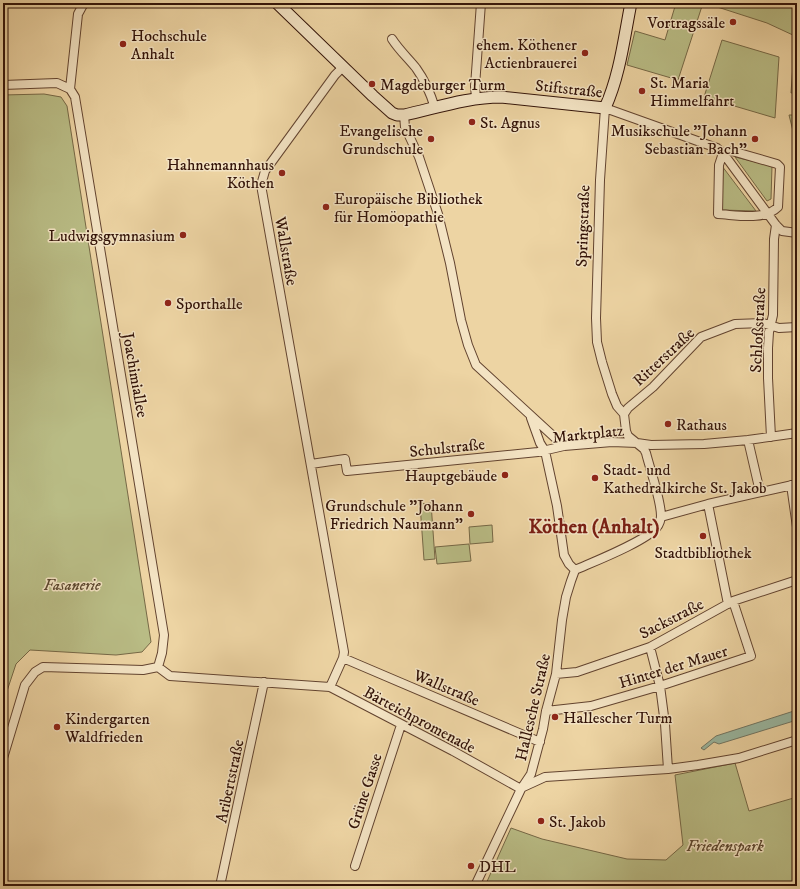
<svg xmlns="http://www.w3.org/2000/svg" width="800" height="889" font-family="'IM FELL DW Pica',serif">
	<rect width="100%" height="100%" fill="#edd4a3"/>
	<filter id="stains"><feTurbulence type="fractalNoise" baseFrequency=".005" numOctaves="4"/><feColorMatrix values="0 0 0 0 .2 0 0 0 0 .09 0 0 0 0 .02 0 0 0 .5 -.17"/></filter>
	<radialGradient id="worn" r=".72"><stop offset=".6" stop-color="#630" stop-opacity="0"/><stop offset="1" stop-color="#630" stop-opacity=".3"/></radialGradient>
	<!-- green -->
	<path fill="#b9bc85" stroke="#766846" d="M676,3H703L678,80L627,65L635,31L665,40Z
		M705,3H797V92L791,93L795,36L767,23Z
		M722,40L779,57L775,118L704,97Z
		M44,94L61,97L67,106L151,642L142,652L116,655L30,650L16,664L3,703V95Z
		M789,115H797V135L793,131Z
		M735,157L772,166L771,199L767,201Z
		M722,166L756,211L722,210Z
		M431,503L435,559L424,560L420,504Z
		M492,525L493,542L470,544L469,527Z
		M469,544L471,561L437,564L435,547Z
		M735,763L749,811L797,797V886H485L511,828L542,839L627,859L666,860L683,845L675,775Z"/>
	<!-- water -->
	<path fill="#9ab8a2" stroke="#717664" d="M797,710V720L719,744L714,742L704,750L701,748L716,736Z"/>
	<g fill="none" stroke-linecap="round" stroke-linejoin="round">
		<!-- street casing -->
		<g stroke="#62432f" stroke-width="10">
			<path id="street" d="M392,39C399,50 408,58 416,68C424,79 431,95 435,108
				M3,85L57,83L70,89
				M70,89L75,97L164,635L162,653L158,667
				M70,89L78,14L84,3
				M476,98L475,86L481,3
				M404,115L405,127L419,157L438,214L450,263L461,320L468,345L476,365L564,446
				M732,151L777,164L780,167L778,207C764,221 737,215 718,214L719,165L723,153Z
				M624,414L628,408L653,387L701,337L735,324L763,323L779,328L797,327
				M531,418L540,443L545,451L557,506L564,555L569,564L575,570
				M771,437L768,378V348L769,332L773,315L774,239L776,225
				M748,440L760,492
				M311,464L345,459L347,471L538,452L564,446L612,442L637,443L651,445L704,444L748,440L797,433
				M791,485L797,527
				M708,504L728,604
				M661,517L708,504L797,484
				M575,570C593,562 647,541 657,527C659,525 661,519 661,516C661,500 650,469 646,453L644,449L628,436L626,431L624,414L617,406L612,394L602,362L597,342L596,318L600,180L605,108L717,148L723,153L776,225L782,231L797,233
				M650,647L660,686L665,724L668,769
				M343,658L540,742
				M556,674L577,672L650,647L733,601L797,580
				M330,687L343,658L344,652L261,185L265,171L335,75L343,67
				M546,711L591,706L660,686L751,656L733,601
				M3,758L25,685L35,672L43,667L143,670L158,667L170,676L330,687L453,751L521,789
				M521,788L545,777L668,769L698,765L739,758L797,740
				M355,866L401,725
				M220,886L264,682
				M475,886L521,789L531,774L543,729L546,711L556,674L562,620L566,597L571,581L575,570"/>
		</g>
		<!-- secondary casing -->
		<g stroke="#331308" stroke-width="13">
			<path id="secondary" d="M277,3L373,96L392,113L397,115H404C436,108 468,97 501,97L605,108C620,75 624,38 631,3"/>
		</g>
		<!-- street -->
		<use href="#street" stroke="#f3e3c3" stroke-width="8"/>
		<!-- secondary -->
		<use href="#secondary" stroke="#f3e3c3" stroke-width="11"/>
	</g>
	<!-- markers -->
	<g fill="#8f2418" stroke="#f3e3c3" stroke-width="1.5">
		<circle cx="733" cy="22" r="4"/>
		<circle cx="123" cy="44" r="4"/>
		<circle cx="585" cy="53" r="4"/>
		<circle cx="372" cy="84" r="4"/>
		<circle cx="642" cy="91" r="4"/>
		<circle cx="472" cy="122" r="4"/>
		<circle cx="431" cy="139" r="4"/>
		<circle cx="755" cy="139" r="4"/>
		<circle cx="282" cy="173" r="4"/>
		<circle cx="326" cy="207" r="4"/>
		<circle cx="183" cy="235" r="4"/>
		<circle cx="168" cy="303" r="4"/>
		<circle cx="668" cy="424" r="4"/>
		<circle cx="505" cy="475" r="4"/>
		<circle cx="595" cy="478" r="4"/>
		<circle cx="471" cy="514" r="4"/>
		<circle cx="703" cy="536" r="4"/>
		<circle cx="555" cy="717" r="4"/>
		<circle cx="57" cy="727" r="4"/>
		<circle cx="541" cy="821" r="4"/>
		<circle cx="471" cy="866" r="4"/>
	</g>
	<g text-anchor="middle" stroke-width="3" stroke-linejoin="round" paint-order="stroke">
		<!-- poi labels -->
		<g font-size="16" fill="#331308" stroke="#f3e3c3" text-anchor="start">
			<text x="725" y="28" text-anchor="end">Vortragssäle</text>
			<text x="131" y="41">Hochschule<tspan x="131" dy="18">Anhalt</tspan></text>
			<text x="577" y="50" text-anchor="end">ehem. Köthener<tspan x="577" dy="18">Actienbrauerei</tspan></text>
			<text x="650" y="88">St. Maria<tspan x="650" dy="18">Himmelfahrt</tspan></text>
			<text x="380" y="90">Magdeburger Turm</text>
			<text x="480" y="128">St. Agnus</text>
			<text x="423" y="136" text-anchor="end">Evangelische<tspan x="423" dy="18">Grundschule</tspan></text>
			<text x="747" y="136" text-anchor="end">Musikschule "Johann<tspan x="747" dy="18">Sebastian Bach"</tspan></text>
			<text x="274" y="170" text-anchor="end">Hahnemannhaus<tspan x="274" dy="18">Köthen</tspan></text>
			<text x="334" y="204">Europäische Bibliothek<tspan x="334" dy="18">für Homöopathie</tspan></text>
			<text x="175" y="241" text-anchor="end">Ludwigsgymnasium</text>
			<text x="176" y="309">Sporthalle</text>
			<text x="676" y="430">Rathaus</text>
			<text x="603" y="475">Stadt- und<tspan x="603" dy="18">Kathedralkirche St. Jakob</tspan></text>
			<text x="497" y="481" text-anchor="end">Hauptgebäude</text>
			<text x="463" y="511" text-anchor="end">Grundschule "Johann<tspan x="463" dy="18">Friedrich Naumann"</tspan></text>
			<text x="703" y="558" text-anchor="middle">Stadtbibliothek</text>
			<text x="563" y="723">Hallescher Turm</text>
			<text x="65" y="724">Kindergarten<tspan x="65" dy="18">Waldfrieden</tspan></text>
			<text x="549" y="827">St. Jakob</text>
			<text x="479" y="872">DHL</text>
		</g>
		<!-- street labels -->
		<g font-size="16" fill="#331308" stroke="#f3e3c3">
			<text transform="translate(569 88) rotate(6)" y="6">Stiftstraße</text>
			<text transform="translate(582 226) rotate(-88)" y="6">Springstraße</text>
			<text transform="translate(287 251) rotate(80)" y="6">Wallstraße</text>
			<text transform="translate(757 330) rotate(-87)" y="6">Schloßstraße</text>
			<text transform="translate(663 356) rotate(-43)" y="6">Ritterstraße</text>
			<text transform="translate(136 375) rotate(80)" y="6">Joachimiallee</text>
			<text transform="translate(588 433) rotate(-6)" y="6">Marktplatz</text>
			<text transform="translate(447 447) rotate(-6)" y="6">Schulstraße</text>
			<text transform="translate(671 618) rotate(-27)" y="6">Sackstraße</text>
			<text transform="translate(673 666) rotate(-17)" y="6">Hinter der Mauer</text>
			<text transform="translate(447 687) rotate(23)" y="6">Wallstraße</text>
			<text transform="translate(532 707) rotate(-77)" y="6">Hallesche Straße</text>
			<text transform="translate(420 719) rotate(28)" y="6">Bärteichpromenade</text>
			<text transform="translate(229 781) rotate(-78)" y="6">Aribertstraße</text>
			<text transform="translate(364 791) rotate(-72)" y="6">Grüne Gasse</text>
		</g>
		<!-- park labels -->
		<g font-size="16" font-style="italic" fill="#5b462e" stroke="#f3e3c3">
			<text x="72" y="590">Fasanerie</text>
			<text x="725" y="851">Friedenspark</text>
		</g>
		<!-- district labels -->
		<g font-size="20" font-weight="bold" fill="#7a1f14" stroke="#f3e3c3">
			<text x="594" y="533">Köthen (Anhalt)</text>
		</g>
	</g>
	<!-- margin -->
	<rect width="800" height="889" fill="none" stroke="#edd4a3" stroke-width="16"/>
	<rect x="4" y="4" width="792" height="881" fill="none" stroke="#331308" stroke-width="2"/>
	<rect x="8" y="8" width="784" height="873" fill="none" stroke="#331308"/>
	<rect width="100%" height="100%" filter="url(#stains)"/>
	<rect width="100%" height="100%" fill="url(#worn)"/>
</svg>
